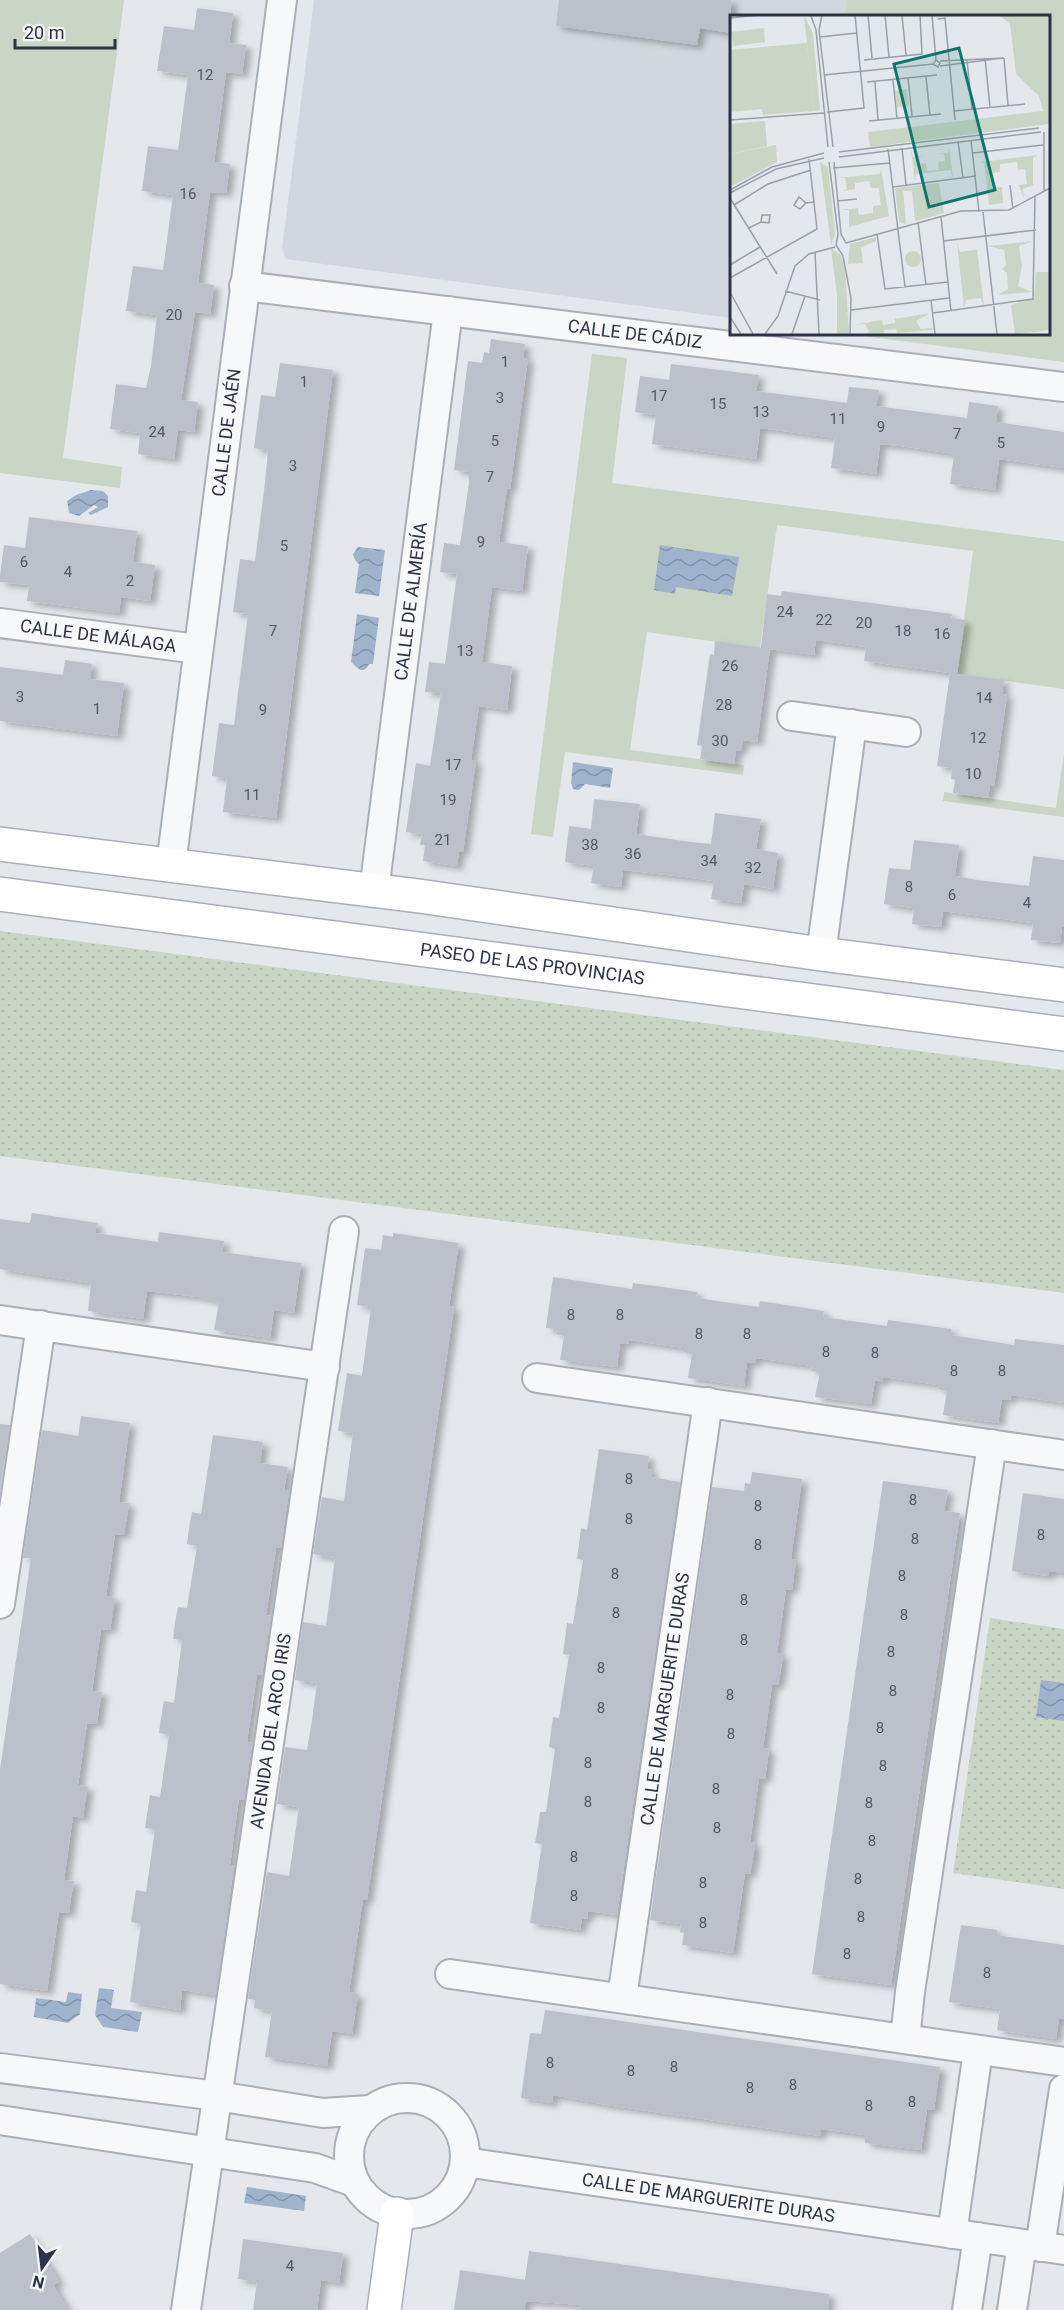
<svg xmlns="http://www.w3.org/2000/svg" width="1064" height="2310" font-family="Roboto,sans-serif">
	<defs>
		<pattern id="park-dots" width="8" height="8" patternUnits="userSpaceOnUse" patternTransform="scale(1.5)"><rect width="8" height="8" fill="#c9d6c5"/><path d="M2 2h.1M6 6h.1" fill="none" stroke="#adb8ab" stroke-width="1.8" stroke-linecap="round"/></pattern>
		<pattern id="water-waves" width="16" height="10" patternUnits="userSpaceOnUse" patternTransform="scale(1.5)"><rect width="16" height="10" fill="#9fb4cc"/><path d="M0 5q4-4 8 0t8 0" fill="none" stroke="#8293a7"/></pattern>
		<filter id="shadow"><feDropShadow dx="6" dy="4" stdDeviation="3" flood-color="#0004"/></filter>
	</defs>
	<rect width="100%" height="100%" fill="#e4e7ec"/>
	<!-- built -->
	<path fill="#d2d6de" d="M314,0H846L845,16H731V318L286,259L282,249Z"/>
	<!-- green -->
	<path fill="#c9d6c5" d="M0,0H124L63,458L122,467L120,488L0,473Z
		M846,0H1064V362L840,333H1048V16H845Z
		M592,354L627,358L612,483L1064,541V689L957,674L973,551L777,525L760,648L647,632L630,750L744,765L743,775L565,752L553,837L531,834Z
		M1064,753V817L943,801L944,792L1056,808Z"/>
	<!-- park -->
	<path fill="url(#park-dots)" d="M0,931L1064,1070V1293L0,1156Z
		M990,1618L1064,1629V1889L953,1873Z"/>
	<!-- water -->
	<path fill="url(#water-waves)" d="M91,490L103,491L108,496V507L91,515L88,513L98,507L94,505L79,516L69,513L67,501L76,495Z
		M660,545L739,557L732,596L676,587L675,594L654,590Z
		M358,547L385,550L379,596L355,593L359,564L355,560L353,554Z
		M357,614L379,618L373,664H369C363,677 356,666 351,662Z
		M573,762L613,768L610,788L585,784L579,790L573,789L571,783Z
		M1041,1680L1064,1683V1721L1036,1717Z
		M99,1988L114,1990L111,2008L142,2012L138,2032L103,2027L95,2015Z
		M68,1992L82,1994L80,2014L68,2023L34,2017L36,1998L66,2002Z
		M247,2187L306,2196L304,2211L244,2203Z"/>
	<!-- building -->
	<path fill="#bbc0ca" filter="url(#shadow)" d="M559,0H731V33L700,28L697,45L556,26Z
		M197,8L233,13L229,43L246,45L242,74L226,72L214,162L230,164L226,193L210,192L198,283L214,285L210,314L195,312L181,400L198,402L194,432L178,430L174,459L138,454L140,433L110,429L116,384L146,388L151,366L157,315L126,311L133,266L163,270L173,195L142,191L148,146L178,150L188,75L157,71L164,26L194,30Z
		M491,339L525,344L523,358H528L510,489L507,488L499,542L528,546L522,591L492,587L482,662L512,666L507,710L479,706L471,760L476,761L463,852L459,851L457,866L423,861L425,845H420L422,834L406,832L416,763L430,766L441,693L425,692L429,662L445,664L457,574L440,572L444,543L460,545L469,483V472L454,470L468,361L482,363L484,352L489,353Z
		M280,363L333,370L276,818L223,812L227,778L212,776L219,723L234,725L248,614L233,612L240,559L255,561L265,483L268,450L254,448L261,395L275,397Z
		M671,364L759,375L756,391L818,399L847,403L849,387L879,390L876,406L967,418L969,402L998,406L996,422L1064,432V468L999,459L995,490L950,484L954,454L901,446L880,444L876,474L831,468L835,438L760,428L756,459L652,444L656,415L635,412L640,376L669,380Z
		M29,517L137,531L133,562L155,565L150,601L121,597L119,613L27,601L29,585L0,582V576L4,545L25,548Z
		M782,591L952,614L951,618L965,620L957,674L864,661L866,647L816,640L814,655L761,648L767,594L781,596Z
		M715,641L770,649L757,742L743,740L741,751L736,750L734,764L700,759L702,746L697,745L710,654L714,655Z
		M65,660L92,664L90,679L124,683L117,736L0,721V667L63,675Z
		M950,673L1004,680L1002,694L1007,695L994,786L990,785L988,798L953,793L955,780L951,779L952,768L937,766Z
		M594,799L640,804L636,834L690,842L711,844L715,813L761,819L756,849L778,853L773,889L744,884L741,903L711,899L714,881L685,877L623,870L621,887L591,883L594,866L565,862L569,826L591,829Z
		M914,840L959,845L955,876L977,880L1029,886L1033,856L1064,860V927H1062L1060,943L1031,940L1033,923L943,911L941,927L912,924L914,908L884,904L889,868L910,870Z
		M32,1213L97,1223L95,1233L158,1242L159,1232L224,1241L222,1252L301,1263L294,1313L274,1310L270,1338L214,1330L219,1302L199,1297L147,1291L143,1319L88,1311L91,1283L0,1269V1219L30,1223Z
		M393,1233L459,1243L449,1306L454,1307L399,1682L367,1900L363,1899L349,1992L358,1994L352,2034L332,2031L327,2066L265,2057L272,2011L254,2008L255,2000L248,1999L267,1872L289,1876L299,1807L277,1804L285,1747L307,1750L312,1720L317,1683L295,1680L303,1622L326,1626L335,1558L313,1554L322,1497L344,1501L353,1433L338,1431L347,1373L362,1376L371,1307L357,1305L365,1248L381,1250L383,1235L393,1237Z
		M553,1277L632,1289L633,1283L677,1289L697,1292L696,1298L759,1307L760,1301L805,1308L824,1311L823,1317L887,1326L888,1320L951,1329V1335L1014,1345L1015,1339L1064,1345V1403L1011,1395L1010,1400L1002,1399L998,1423L943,1415L947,1391L938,1389L939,1385L883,1377V1382L875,1380L871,1404L815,1397L820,1372L811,1371L812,1366L756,1358L755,1363L747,1362L744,1386L688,1378L692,1354L684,1352V1348L629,1340L628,1344L620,1343L617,1367L560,1360L564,1336L556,1334L557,1329L546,1328Z
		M81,1416L130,1423L119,1502L129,1503L124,1535L115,1534L106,1596L115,1598L110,1630L101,1629L92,1691L102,1692L99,1708L97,1724L87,1723L78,1785L88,1787L85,1802L83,1818L73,1816L64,1880L74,1881L71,1897L69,1913L59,1912L47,1991L0,1984V1769L31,1558H23L42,1430L78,1436Z
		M0,1424L10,1425L0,1491Z
		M213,1435L263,1442L260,1463L288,1467L284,1490L289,1491L281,1548H276L270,1589L266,1615L271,1616L262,1675L257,1674L247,1742L252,1743L244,1800L239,1799L238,1805L230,1865L234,1866L216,1995L182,1990L180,2010L130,2002L141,1924L131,1922L136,1890L146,1892L155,1829L145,1828L150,1795L160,1797L169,1735L159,1733L161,1718L164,1701L174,1703L182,1640L173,1639L175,1623L178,1607L187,1608L197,1546L187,1544L189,1528L192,1512L201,1514Z
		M599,1449L649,1456L647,1469L652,1470L651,1477L680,1482L617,1915L588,1911L587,1919L582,1918L580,1930L530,1923L542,1844L535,1843L538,1827L540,1812H546L555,1749L549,1747L553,1717L559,1718L569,1655L563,1654L567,1623L573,1624L583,1560L577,1559L579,1544L581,1528L587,1530Z
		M752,1472L802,1479L791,1559L796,1560L792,1590L786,1589L777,1653L783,1654L781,1669L778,1685H772L763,1748L769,1749L765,1779L759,1778L750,1842L755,1843L753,1858L750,1874L745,1873L733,1953L682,1945L684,1933L680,1932L681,1924L650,1920L712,1487L744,1491L745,1483L750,1484Z
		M883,1481L948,1490L944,1511L960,1513L891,1985L812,1974Z
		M1023,1493L1064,1499V1573L1049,1571V1576L1012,1571Z
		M961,1925L997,1930V1935L1064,1945V2019L1059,2018L1056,2039L997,2030L1000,2009L949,2002Z
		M545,2010L940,2067L934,2110L927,2109L921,2150L865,2143V2135L821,2129L820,2136L607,2105L553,2095L552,2103L521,2098L530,2033L541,2034Z
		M30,2234L59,2282L53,2285L68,2310H0V2253Z
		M243,2239L343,2253L339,2283L321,2280L317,2310H253L257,2282L238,2279Z
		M529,2251L829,2294L828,2310H580L581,2305L526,2301L524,2310H454L460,2270L525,2280Z"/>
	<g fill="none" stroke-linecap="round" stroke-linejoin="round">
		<!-- street casing -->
		<g stroke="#a9aeb7" stroke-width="32">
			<g id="street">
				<path id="s1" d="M244,286L1064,387"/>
				<path id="s2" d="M0,623L197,649"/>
				<path d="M792,716L906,732"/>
				<path id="s3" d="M171,865L282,0"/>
				<path id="s4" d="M374,891L448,311"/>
				<path d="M821,954L852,724"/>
				<path d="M0,1320L325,1367"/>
				<path d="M537,1378L1064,1455"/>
				<path d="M0,1604L41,1325"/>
				<path d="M450,1974L1064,2062"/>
				<path id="s5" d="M622,1998L708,1402"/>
				<path d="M905,2039L910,1992L992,1444"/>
				<path d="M0,2068L217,2096L323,2113L370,2110"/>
				<circle cx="407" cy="2156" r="58"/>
				<path d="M0,2120L315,2168L354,2182"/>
				<path id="s6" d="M465,2162L1064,2250"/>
				<path d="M952,2234L978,2051"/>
				<path d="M1040,2247L1064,2089"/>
				<path id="s7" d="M186,2310L344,1231"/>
				<path d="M967,2310L978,2237"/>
				<path d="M1012,2310L1022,2244"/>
			</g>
		</g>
		<!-- secondary casing -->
		<g stroke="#a9aeb7" stroke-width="36">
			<g id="secondary">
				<path d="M0,844L419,896L821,954L1064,985"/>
				<path id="s8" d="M0,894L1064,1034"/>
				<path d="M384,2310L397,2214"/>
			</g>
		</g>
		<!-- street -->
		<use href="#street" stroke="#f7f8fa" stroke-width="28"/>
		<!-- secondary -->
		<use href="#secondary" stroke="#fff" stroke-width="33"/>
	</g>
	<g text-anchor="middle" stroke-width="4.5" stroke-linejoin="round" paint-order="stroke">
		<!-- number labels -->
		<g font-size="15" fill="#4f5766">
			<text x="205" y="80">12</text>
			<text x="188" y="199">16</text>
			<text x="174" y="320">20</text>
			<text x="505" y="367">1</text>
			<text x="304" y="387">1</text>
			<text x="659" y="401">17</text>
			<text x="500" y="403">3</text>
			<text x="718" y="409">15</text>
			<text x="761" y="417">13</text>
			<text x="838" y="424">11</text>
			<text x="881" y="432">9</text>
			<text x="157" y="437">24</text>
			<text x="957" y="439">7</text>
			<text x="495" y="446">5</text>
			<text x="1001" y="448">5</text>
			<text x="293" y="471">3</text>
			<text x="490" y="482">7</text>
			<text x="481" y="547">9</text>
			<text x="284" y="551">5</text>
			<text x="24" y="567">6</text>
			<text x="68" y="577">4</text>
			<text x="130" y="586">2</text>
			<text x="785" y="617">24</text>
			<text x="824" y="625">22</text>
			<text x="864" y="628">20</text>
			<text x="273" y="636">7</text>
			<text x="903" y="636">18</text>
			<text x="942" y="639">16</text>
			<text x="465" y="656">13</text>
			<text x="730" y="671">26</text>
			<text x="20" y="702">3</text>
			<text x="984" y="703">14</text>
			<text x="724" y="710">28</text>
			<text x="97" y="714">1</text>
			<text x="263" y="715">9</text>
			<text x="978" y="743">12</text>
			<text x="720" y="746">30</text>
			<text x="453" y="770">17</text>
			<text x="973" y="779">10</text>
			<text x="252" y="800">11</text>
			<text x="448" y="805">19</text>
			<text x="443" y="845">21</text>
			<text x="590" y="850">38</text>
			<text x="633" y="859">36</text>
			<text x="709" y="866">34</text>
			<text x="753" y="873">32</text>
			<text x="909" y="892">8</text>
			<text x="952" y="900">6</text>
			<text x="1027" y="908">4</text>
			<text x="571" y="1320">8</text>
			<text x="620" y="1320">8</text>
			<text x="699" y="1339">8</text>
			<text x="747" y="1339">8</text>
			<text x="826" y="1357">8</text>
			<text x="875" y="1358">8</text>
			<text x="954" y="1376">8</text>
			<text x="1002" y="1376">8</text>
			<text x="629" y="1484">8</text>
			<text x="913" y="1505">8</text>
			<text x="758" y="1511">8</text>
			<text x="629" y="1524">8</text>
			<text x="1041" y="1540">8</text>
			<text x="915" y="1544">8</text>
			<text x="758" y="1550">8</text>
			<text x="615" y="1579">8</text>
			<text x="902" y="1581">8</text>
			<text x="744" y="1605">8</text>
			<text x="616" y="1618">8</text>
			<text x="904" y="1620">8</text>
			<text x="744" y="1645">8</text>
			<text x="891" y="1657">8</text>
			<text x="601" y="1673">8</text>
			<text x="893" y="1696">8</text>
			<text x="730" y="1700">8</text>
			<text x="601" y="1713">8</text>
			<text x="880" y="1733">8</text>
			<text x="731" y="1739">8</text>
			<text x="588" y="1768">8</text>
			<text x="883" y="1771">8</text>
			<text x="716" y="1794">8</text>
			<text x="588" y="1807">8</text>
			<text x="869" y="1808">8</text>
			<text x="717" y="1833">8</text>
			<text x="872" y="1846">8</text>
			<text x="574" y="1862">8</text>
			<text x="858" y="1884">8</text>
			<text x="703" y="1888">8</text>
			<text x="574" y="1901">8</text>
			<text x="861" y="1922">8</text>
			<text x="703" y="1928">8</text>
			<text x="847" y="1959">8</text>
			<text x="987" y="1978">8</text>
			<text x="550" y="2068">8</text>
			<text x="674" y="2072">8</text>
			<text x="631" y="2076">8</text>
			<text x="793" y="2090">8</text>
			<text x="750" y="2093">8</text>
			<text x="912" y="2107">8</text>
			<text x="869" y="2111">8</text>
			<text x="290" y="2271">4</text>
		</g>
		<!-- street labels -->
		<g font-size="18" fill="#2b3445" stroke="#f4f6f9">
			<text dy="6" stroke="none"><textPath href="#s1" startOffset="394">CALLE DE CÁDIZ</textPath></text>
			<text dy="6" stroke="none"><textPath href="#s3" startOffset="436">CALLE DE JAÉN</textPath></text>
			<text dy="6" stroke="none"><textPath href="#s4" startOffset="292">CALLE DE ALMERÍA</textPath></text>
			<text dy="6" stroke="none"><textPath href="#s2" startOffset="99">CALLE DE MÁLAGA</textPath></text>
			<text dy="6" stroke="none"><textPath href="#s8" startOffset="537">PASEO DE LAS PROVINCIAS</textPath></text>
			<text dy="6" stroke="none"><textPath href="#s5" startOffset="302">CALLE DE MARGUERITE DURAS</textPath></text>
			<text dy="6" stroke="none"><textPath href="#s7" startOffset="585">AVENIDA DEL ARCO IRIS</textPath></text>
			<text dy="6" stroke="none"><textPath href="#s6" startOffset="246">CALLE DE MARGUERITE DURAS</textPath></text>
		</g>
	</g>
	<!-- overview -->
	<g transform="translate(730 15)">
		<rect width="320" height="320" fill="#e4e7ec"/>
		<path d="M34,13L35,27L3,31L1,17ZM77,28L84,96L33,100L32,94L0,97V35ZM35,106L37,131L0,139V109ZM219,132L223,163L220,155L212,156L186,159L185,167L181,134L183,142L194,140L188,142V149L196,148L197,156L209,155L208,147L215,146L214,139H207L218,138ZM308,140L303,143V170L293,174L294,184L289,170L297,169L295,154L288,155L287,147L270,149V157L263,158L264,172H272L273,188L259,190L254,148L250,147ZM151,154L159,201L119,212V195H111L128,193L129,200L143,198V191L151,190L149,173H141L139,166L125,168V174L112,176L117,174L115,163H107L150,159ZM209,168L214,198L185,206L182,176H173L176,209L169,207L165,173ZM227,226L230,237L250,234L247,235L254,291L250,283L236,285L234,293ZM304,226L289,231L292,251L288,271L302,277L268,280L278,274L277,258L272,254L276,250L274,235L258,231ZM200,298L186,306L191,314L202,313V315L167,318L166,314L154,315V319H136L139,317L135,309L123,310L152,305L153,310L165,308V304Z" fill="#c9d6c5"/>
		<path d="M74,0L83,18L90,95L84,96ZM269,0H319V109L140,132L138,117L313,96L309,81L286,59L280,9ZM177,74L179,91L167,92L165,76ZM46,130L47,147L0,172V139ZM90,147L98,152L105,219L101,230ZM146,222V226L131,232L133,248L118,249L120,229ZM101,233L111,240L115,254L119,319H107V280ZM175 244a8 8 0 1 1 16 0a8 8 0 1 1-16 0ZM306,257H319V315L285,319L281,290L304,283Z" fill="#c9d6c5"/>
		<path fill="none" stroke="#9a9fa9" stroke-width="1.5" d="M92,0L89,15L103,132M138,0L142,43M155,0L159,42M172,0L176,40M202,0L206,45M81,1L86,15L98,132M0,3L29,0M208,4L215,3L225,105M90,22L127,18M255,43L260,92M274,43L278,90M134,45L192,39L190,0M237,45L242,94M210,46L274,43M210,51L273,43M94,60L203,49L208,52L210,48L206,45L203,49M196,62L200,100M178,63L182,101M163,65L167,103M137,67L207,60M145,67L148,105M224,96L295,89M97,97L134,93L125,0M0,105L94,98M139,106L211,99M314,117V176M241,125L249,197M228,126L233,163M172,133L176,170M158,134L175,272M109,137L309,113M243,138L313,130M109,142L311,117M99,147L108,219L106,230L113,241L121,283L120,319M104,147L111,219L116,228M103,153L160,148M280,170L283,194M163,172L246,161M0,175L42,152L94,138M0,178L46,154L94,143M0,183L47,259M107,186L127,184M76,188L69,182L64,190L70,194L76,188L85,187M4,190L38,169L81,155M253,197L267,319M211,202L221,296M188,207L196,270M19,213L31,207L39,208L40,200H32L31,207M147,219L155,274L218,267M213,226L306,215M116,228L231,196L279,195L320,173M85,237L89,319M0,250L30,232M0,263L87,214L79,144M55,276L90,285M0,277L23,319M201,285L205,319M121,295L219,283M203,298L303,284L305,181M0,302L11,319M35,319L48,301L65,251L79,239L105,232M62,319L75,281"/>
		<path fill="#0f766e" fill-opacity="0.15" stroke="#0f766e" stroke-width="3" d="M229,33L265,175L199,192L164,49Z"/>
		<rect width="320" height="320" fill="none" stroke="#2b3445" stroke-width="3"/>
	</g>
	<!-- north arrow -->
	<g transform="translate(42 2268) rotate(194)" stroke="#f4f6f9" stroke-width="4.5" paint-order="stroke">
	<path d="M0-4.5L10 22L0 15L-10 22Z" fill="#2b3445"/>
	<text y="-9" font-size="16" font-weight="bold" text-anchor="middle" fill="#2b3445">N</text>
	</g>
	<!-- scale -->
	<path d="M15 39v9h100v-9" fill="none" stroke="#2b3445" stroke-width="3"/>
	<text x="24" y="39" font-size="18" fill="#2b3445" stroke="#f4f6f9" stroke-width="4.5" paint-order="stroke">20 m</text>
</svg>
